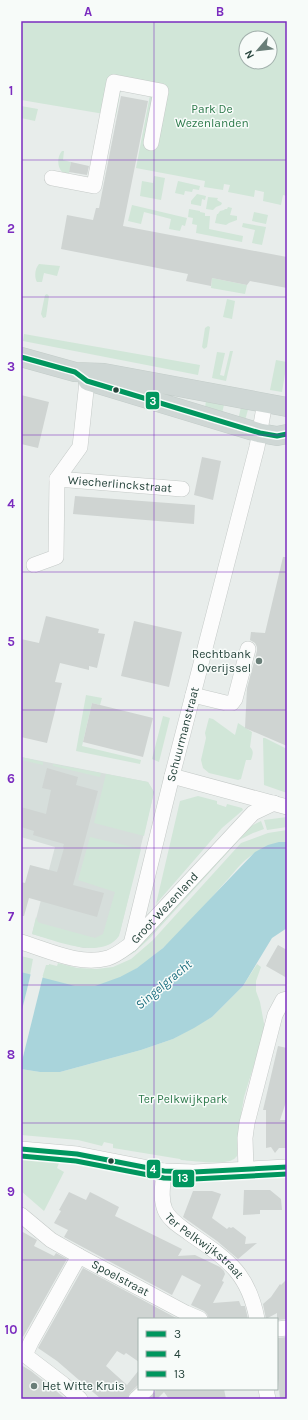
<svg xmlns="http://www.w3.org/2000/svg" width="308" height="1420" font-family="Karla,sans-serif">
	<rect width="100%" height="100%" fill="#e8edeb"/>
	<!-- built -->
	<path fill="#d6dedb" d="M21,757L148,782L154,792L120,932L116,939L107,945L94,948H83L32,934L55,847L21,837Z"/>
	<!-- green -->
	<path fill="#d1e6d8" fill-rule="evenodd" d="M21,21H287V196L283,195L281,205L263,201L264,192L255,190L254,197L228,192L230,185L224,184L223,190L204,187L205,181L136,168L150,95L121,89L116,116L21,100ZM246,38H270V62H246Z
		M21,106L38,109L35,121L21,118Z
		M62,151H64L63,160L71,162L69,174L62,172C57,167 57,156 62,151Z
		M154,176L165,178L161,200L140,196L142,181L153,183Z
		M178,181L200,186L199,190L193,189L192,192L185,191L184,195L175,193Z
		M197,194L206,196L205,200L202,199L201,206L191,204V201Z
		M208,197L218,198L217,200L222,203L221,205L216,207L213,210L206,209Z
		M132,205L187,218L185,226L182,225L180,231L169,229L171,219L144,212L141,224L128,221Z
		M228,207L232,208L230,215L237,216V220L229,223L226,225L215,223L217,214H218L220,211L224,210L225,209H227Z
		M189,209L200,211V212L205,213V216H210L209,229L243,236L242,242L196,233L197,225L192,224L193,218L188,217Z
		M254,212L268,215L266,224L252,221Z
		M243,223L266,227L262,245L252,243L255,230L242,227Z
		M39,264L60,266L57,276L44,273L42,282H37C34,277 35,268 39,264Z
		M212,278L247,285L245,294L211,288Z
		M47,294L49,296L46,317L43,318L41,314L45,295Z
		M227,299L235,301L232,319L223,317Z
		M208,326L210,327L207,347L204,349L202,347L205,328Z
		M24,334L200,365L198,375L23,341Z
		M230,351H233L226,381L212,378L217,352L225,353L220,375L224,376Z
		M276,360L287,362L282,392L270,390Z
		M206,400H225L221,418L205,408Z
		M242,403L249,406L244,424H237Z
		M86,695L102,698L100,705L92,703L82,746L141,760L140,764L76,751Z
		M163,716L170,718L159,762L152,759Z
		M209,718L213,719L235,735L238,723L252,732L250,747C254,751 253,754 251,760H246L241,779L238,780L209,773L203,768L201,760L206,738L205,733Z
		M263,738H265L287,749V793L264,785Z
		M21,757L43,762V765L21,760Z
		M53,764L101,773L100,777L53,766Z
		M106,774L148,782L154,792L144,836L94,823Z
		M198,796L217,801V804L226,807L227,804L242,808L243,810L222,828L156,904L180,801Z
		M287,817V827L267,830L264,820Z
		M261,821L264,829L253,833L239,840L150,938L135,952L117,962L247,828Z
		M287,830V842C278,842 255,852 248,858C241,863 235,871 229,878C195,915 141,985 87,987C72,987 57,982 42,978L46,965H49V964L57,966L58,963L77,968L97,969L113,967L131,959L153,940L241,843L268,833Z
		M90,837L141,849L119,936C102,961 54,940 32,934L36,917L38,922L40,923L95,938L103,934L115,892L78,880Z
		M21,956L33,959L30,975L21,972Z
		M257,964L261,967L256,981V991L260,1002L265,1029L244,1097L239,1127L237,1156C235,1158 235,1159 232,1160C222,1165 193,1161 181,1160L180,1159L113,1148V1144L104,1142L102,1146L78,1140L21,1135V1069L40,1072H60L141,1050L173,1039L212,1017L243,986Z
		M21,1159L59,1163L57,1168L64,1172L44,1211L21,1191Z"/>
	<!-- water -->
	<path fill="#a9d4db" d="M279,842H287V928L272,938L243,986L212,1017L194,1028L173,1039L141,1050L60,1072H40L21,1069V972L75,986H95L120,977L137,968L163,948L255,852L268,845Z"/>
	<!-- pier -->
	<path fill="#e8edeb" d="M31,973L43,976L21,1065V1014Z"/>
	<!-- building -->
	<path fill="#cfd4d2" d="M121,96L148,101L123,226L287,257V288L250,281L247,285L212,278L211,286L186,281L188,274L61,249L67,215L93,220L96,208H99Z
		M71,162L89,166L87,175L69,172Z
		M21,395L49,402L38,448L21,444Z
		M202,457L221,461L213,500L194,495Z
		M75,496L195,505L194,524L73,514Z
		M283,557H287V746L245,728L247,688L257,651V647L255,643L250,640L251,632L265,633Z
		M46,616L99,629L98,633L105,634L97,668L89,666V670L60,663L55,682L62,683L47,743L21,737V639L39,643Z
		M134,621L182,632L169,687L121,676Z
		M92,703L153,718L143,757L83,742Z
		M47,768L78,777L76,785L98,791L73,885L104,893L97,917L29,898L24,916H21V882L25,883L30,865L57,872L64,848L63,847L64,844L33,835L34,831L21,827V807L46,814L51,790L42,788Z
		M278,945L287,950V978L266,966Z
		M278,1046L287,1048V1099L280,1120H287V1144L286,1148H279L275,1153L271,1147L266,1148V1110H263Z
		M244,1190H270L281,1199L282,1210H260V1214L243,1215Z
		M193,1191H212L221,1194L212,1218L227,1229L229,1227L231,1228L233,1227L246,1237L245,1244L257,1243L238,1259L217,1241L183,1217Z
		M69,1192L86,1200L90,1192L98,1196L119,1207L115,1216L182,1249L178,1256L195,1255L220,1267L224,1271L225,1274L222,1281L224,1282L213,1303L239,1301L241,1306H245L248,1319H209L207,1314L204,1311L191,1305L201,1285L182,1275L172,1295L64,1237L68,1230L54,1223L61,1211L59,1210Z
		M21,1231L37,1240L34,1246L54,1256L56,1253L67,1259L23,1337L21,1335Z
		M83,1268L178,1319H139V1362L126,1353L124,1355L117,1351L106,1366L127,1385L139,1370V1384L130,1393L127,1399H101L57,1361L38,1348Z
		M287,1279V1319L277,1320V1313L266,1319L263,1304L271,1297L280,1284L281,1285Z
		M287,1337V1398L280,1399L277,1368V1338Z
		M21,1365L31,1371L66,1399H21Z
		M156,1389H224L226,1399H169L164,1392L157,1399H149L155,1392Z"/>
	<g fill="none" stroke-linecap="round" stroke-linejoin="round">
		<!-- minor casing -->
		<g stroke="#c5cac8" stroke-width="16">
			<g id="minor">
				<path d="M52,178L94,186L114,82L161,91L151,143"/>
				<path id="s1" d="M57,479L182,489"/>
				<path d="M34,565L56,557L57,479L80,447L87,381"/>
				<path d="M193,695L226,703H232L235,699L248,649"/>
				<path d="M172,776L287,807"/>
				<path id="s2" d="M21,942C48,950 79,966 108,958C117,955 124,949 131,944L253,813L274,803"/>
				<path id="s3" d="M131,944L172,776L257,447L265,402"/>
				<path d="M21,1149L77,1154L164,1171L194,1172L287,1167"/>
				<path d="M246,1170L245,1138L247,1123L275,1015L283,1000L287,999"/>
				<path id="s4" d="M164,1171C163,1184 160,1198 165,1210C169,1220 181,1227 189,1233C226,1259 248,1271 257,1319"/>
				<path id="s5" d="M21,1215L51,1240L79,1256L186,1313L200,1319"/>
				<path d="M277,1329L287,1328"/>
				<path d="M21,1352L63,1384L80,1399"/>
				<path d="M25,1355L31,1342L79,1256"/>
				<path d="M266,1389L268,1399"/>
				<path d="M136,1399L147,1389"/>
			</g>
		</g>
		<!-- major casing -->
		<g stroke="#c3ccc9" stroke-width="20">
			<path id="major" d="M21,357L75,372L104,373L287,407
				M88,381L260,433L277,436L287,434"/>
		</g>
		<!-- minor -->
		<use href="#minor" stroke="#fcfcfc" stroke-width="15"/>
		<!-- major -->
		<use href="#major" stroke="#cfd7d5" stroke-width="19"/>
		<!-- bus-1 casing -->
		<g stroke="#f7fbf9" stroke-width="8">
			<path id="bus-1" d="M21,357L75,372L87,381L260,433L277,436L287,434"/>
		</g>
		<!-- bus-2 casing -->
		<g stroke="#f7fbf9" stroke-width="8">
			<path id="bus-2" d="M21,1149L77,1154L164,1171L194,1172L287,1167"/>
		</g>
		<!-- bus-3 casing -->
		<g stroke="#f7fbf9" stroke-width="8">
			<path id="bus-3" d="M21,1156L76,1161L164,1178L194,1179L287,1174"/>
		</g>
		<!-- bus-1 -->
		<use href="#bus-1" stroke="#00965e" stroke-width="5"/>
		<!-- bus-2 -->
		<use href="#bus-2" stroke="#00965e" stroke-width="5"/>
		<!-- bus-3 -->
		<use href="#bus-3" stroke="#00965e" stroke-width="5"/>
	</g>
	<!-- grid -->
	<path fill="none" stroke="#7b2cbf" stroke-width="1" stroke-opacity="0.55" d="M154,21V1319M21,160H287M21,297H287M21,435H287M21,572H287M21,710H287M21,848H287M21,985H287M21,1123H287M21,1260H287M154,1389V1399"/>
	<!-- markers -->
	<g fill="#24423a" stroke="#f7fbf9" stroke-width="1.5">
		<circle cx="116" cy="390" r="3.5"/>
		<circle cx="111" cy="1161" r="3.5"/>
	</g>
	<g fill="#697e78" stroke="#f7fbf9" stroke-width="1.5">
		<circle cx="259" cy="661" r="4"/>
		<circle cx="34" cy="1386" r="4"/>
	</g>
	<g text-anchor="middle" stroke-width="3" stroke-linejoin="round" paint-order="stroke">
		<!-- park labels -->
		<g font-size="12" fill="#2d7a4b" stroke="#f7fbf9">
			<text x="212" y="113">Park De<tspan x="212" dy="14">Wezenlanden</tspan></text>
			<text x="183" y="1103">Ter Pelkwijkpark</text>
		</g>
		<!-- street labels -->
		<g font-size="12" fill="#24423a" stroke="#f7fbf9">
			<text dy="4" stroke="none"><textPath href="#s1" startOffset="63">Wiecherlinckstraat</textPath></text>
			<text dy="4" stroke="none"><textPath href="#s3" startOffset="216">Schuurmanstraat</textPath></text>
			<text dy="4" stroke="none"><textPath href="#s2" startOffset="166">Groot Wezenland</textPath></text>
			<text dy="4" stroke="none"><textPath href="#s4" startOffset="93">Ter Pelkwijkstraat</textPath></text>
			<text dy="4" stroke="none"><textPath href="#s5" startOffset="118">Spoelstraat</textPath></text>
		</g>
		<!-- poi labels -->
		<g font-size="12" fill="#24423a" stroke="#f7fbf9" text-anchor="end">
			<text x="251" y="658">Rechtbank<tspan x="251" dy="14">Overijssel</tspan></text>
			<text x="42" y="1390" text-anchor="start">Het Witte Kruis</text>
		</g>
		<!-- water labels -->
		<g font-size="13" font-style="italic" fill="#1c6f80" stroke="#f7fbf9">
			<text transform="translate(163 984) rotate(-40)" y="5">Singelgracht</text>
		</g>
	</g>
	<g stroke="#f7fbf9" stroke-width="1.5">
		<rect x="145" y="391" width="15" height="19" rx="4" fill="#00965e"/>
		<rect x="146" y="1159" width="15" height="20" rx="4" fill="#00965e"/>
		<rect x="172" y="1169" width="23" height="19" rx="4" fill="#00965e"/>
	</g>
	<g font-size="11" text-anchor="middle" font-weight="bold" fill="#fff">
		<text x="153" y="405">3</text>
		<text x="153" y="1173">4</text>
		<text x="183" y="1182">13</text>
	</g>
	<!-- border -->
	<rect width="308" height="1420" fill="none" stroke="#f7fbf9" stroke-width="44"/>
	<!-- legend -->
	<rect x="138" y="1318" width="140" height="72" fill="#f7fbf9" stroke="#a3b1ad"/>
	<rect x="146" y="1331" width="20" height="6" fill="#00965e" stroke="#a3b1ad"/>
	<text x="174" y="1338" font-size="12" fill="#24423a">3</text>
	<rect x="146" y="1351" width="20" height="6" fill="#00965e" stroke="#a3b1ad"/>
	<text x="174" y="1358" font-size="12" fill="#24423a">4</text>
	<rect x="146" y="1371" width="20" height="6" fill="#00965e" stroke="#a3b1ad"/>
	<text x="174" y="1378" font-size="12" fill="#24423a">13</text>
	<!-- north arrow -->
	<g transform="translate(258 50) rotate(242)"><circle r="19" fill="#f7fbf9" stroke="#a3b1ad"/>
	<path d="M0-3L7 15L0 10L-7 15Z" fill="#697e78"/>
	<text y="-6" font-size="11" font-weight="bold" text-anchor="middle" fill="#24423a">N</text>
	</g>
	<rect x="22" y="22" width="264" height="1376" fill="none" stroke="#7b2cbf" stroke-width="1.5"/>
	<g font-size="13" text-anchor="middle" font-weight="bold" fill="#7b2cbf">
		<text x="88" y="16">A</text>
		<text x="220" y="16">B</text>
		<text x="11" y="95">1</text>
		<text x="11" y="233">2</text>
		<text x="11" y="371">3</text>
		<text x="11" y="508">4</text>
		<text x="11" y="646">5</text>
		<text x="11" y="783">6</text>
		<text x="11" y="921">7</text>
		<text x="11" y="1059">8</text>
		<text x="11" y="1196">9</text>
		<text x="11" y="1334">10</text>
	</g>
</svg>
